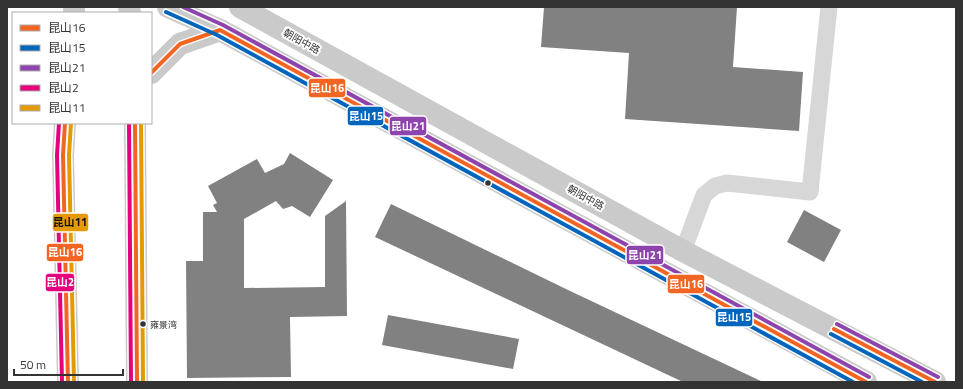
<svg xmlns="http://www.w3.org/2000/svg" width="963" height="389" font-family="'Titillium Web','Noto Sans SC',sans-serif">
	<rect width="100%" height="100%" fill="#fff"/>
	<!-- building -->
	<path fill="#818181" d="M544,7H737L733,67L803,72L799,131L625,119L629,53L541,47Z
		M290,153L333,180L310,217L292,206L283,209L276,201L244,219V288L325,287V216L346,201L347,316L290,317L291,377L187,378L186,261H203V212H217L213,205L217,203L208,186L257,159L265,173L284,164Z
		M391,204L568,290L763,382H683L375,237Z
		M804,210L841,230L824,262L787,242Z
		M388,315L519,339L513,369L382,345Z"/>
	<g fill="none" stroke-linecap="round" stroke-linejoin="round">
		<!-- minor -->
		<path stroke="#d7d7d7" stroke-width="17" d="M683,251L704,195L715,186L727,183L810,192L829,7"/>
		<!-- primary -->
		<path stroke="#cacaca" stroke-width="22" d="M129,7L130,13
			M168,7L220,30L866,382
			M240,7L683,251L935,382
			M74,13V7
			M151,73L180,44L220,30
			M65,123L63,155L68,382
			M135,123L137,382"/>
		<!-- bus-1 casing -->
		<g stroke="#fff" stroke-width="7">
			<path id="bus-1" d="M151,73L180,44L220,30L866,382
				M65,123L63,155L68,382
				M135,123L137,382
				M834,329L935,382"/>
		</g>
		<!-- bus-2 casing -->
		<g stroke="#fff" stroke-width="7">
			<path id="bus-2" d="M166,12L217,35L853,382
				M831,334L922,382"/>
		</g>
		<!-- bus-3 casing -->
		<g stroke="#fff" stroke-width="7">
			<path id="bus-3" d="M183,7L223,25L869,377
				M837,324L938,377"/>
		</g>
		<!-- bus-4 casing -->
		<g stroke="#fff" stroke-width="7">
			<path id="bus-4" d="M59,123L57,155L62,382
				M129,123L131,382"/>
		</g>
		<!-- bus-5 casing -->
		<g stroke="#fff" stroke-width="7">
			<path id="bus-5" d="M71,123L69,155L74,382
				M141,123L143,382"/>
		</g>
		<!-- bus-1 -->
		<use href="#bus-1" stroke="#f26522" stroke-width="4"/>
		<!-- bus-2 -->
		<use href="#bus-2" stroke="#0065bd" stroke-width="4"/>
		<!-- bus-3 -->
		<use href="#bus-3" stroke="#8e44ad" stroke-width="4"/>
		<!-- bus-4 -->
		<use href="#bus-4" stroke="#e5007d" stroke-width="4"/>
		<!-- bus-5 -->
		<use href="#bus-5" stroke="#e39a05" stroke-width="4"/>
	</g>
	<!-- markers -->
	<g fill="#333" stroke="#fff" stroke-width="1.5">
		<circle cx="488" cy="183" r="3.5"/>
		<circle cx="143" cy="324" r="3.5"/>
	</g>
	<g text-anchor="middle" stroke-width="4" stroke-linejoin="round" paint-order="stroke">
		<!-- bus labels -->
		<g font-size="9" fill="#333" stroke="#fff" text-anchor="start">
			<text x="150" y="328">雍景湾</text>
		</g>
		<!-- street labels -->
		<g font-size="10" fill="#333" stroke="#fff">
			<text transform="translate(302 41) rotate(29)" y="4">朝阳中路</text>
			<text transform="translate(586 197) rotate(29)" y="4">朝阳中路</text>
		</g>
	</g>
	<g stroke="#fff" stroke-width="1.5">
		<rect x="308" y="78" width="38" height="20" rx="4" fill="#f26522"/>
		<rect x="347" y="106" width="37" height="20" rx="4" fill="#0065bd"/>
		<rect x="389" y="116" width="38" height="20" rx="4" fill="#8e44ad"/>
		<rect x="52" y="213" width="37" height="19" rx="4" fill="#e39a05"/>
		<rect x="46" y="243" width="38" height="19" rx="4" fill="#f26522"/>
		<rect x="626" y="245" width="38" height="20" rx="4" fill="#8e44ad"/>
		<rect x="45" y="273" width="30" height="19" rx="4" fill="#e5007d"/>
		<rect x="667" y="274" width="38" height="20" rx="4" fill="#f26522"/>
		<rect x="715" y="308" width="38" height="19" rx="4" fill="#0065bd"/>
	</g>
	<g font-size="11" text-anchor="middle" font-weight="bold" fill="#fff">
		<text x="327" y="92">昆山16</text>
		<text x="366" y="120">昆山15</text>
		<text x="408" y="130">昆山21</text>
		<text x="65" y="256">昆山16</text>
		<text x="645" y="259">昆山21</text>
		<text x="60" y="286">昆山2</text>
		<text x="686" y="288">昆山16</text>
		<text x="734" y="321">昆山15</text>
	</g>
	<g font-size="11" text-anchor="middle" font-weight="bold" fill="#111">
		<text x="70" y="226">昆山11</text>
	</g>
	<!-- border -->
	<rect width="963" height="389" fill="none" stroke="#333333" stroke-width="16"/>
	<!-- legend -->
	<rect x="12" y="12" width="140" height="112" fill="#ffffff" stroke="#adadad"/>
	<rect x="20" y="25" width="20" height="6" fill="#f26522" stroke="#adadad"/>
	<text x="48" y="32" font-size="12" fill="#333333">昆山16</text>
	<rect x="20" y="45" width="20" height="6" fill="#0065bd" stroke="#adadad"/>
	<text x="48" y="52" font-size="12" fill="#333333">昆山15</text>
	<rect x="20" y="65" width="20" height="6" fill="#8e44ad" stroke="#adadad"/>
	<text x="48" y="72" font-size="12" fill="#333333">昆山21</text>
	<rect x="20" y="85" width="20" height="6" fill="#e5007d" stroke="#adadad"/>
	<text x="48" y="92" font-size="12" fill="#333333">昆山2</text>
	<rect x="20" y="105" width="20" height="6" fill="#e39a05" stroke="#adadad"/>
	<text x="48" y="112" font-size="12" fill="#333333">昆山11</text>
	<!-- scale -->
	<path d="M14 369v6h109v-6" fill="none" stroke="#333333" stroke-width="2"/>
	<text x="20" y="369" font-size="12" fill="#333333" stroke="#ffffff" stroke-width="3" paint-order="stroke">50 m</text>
</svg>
